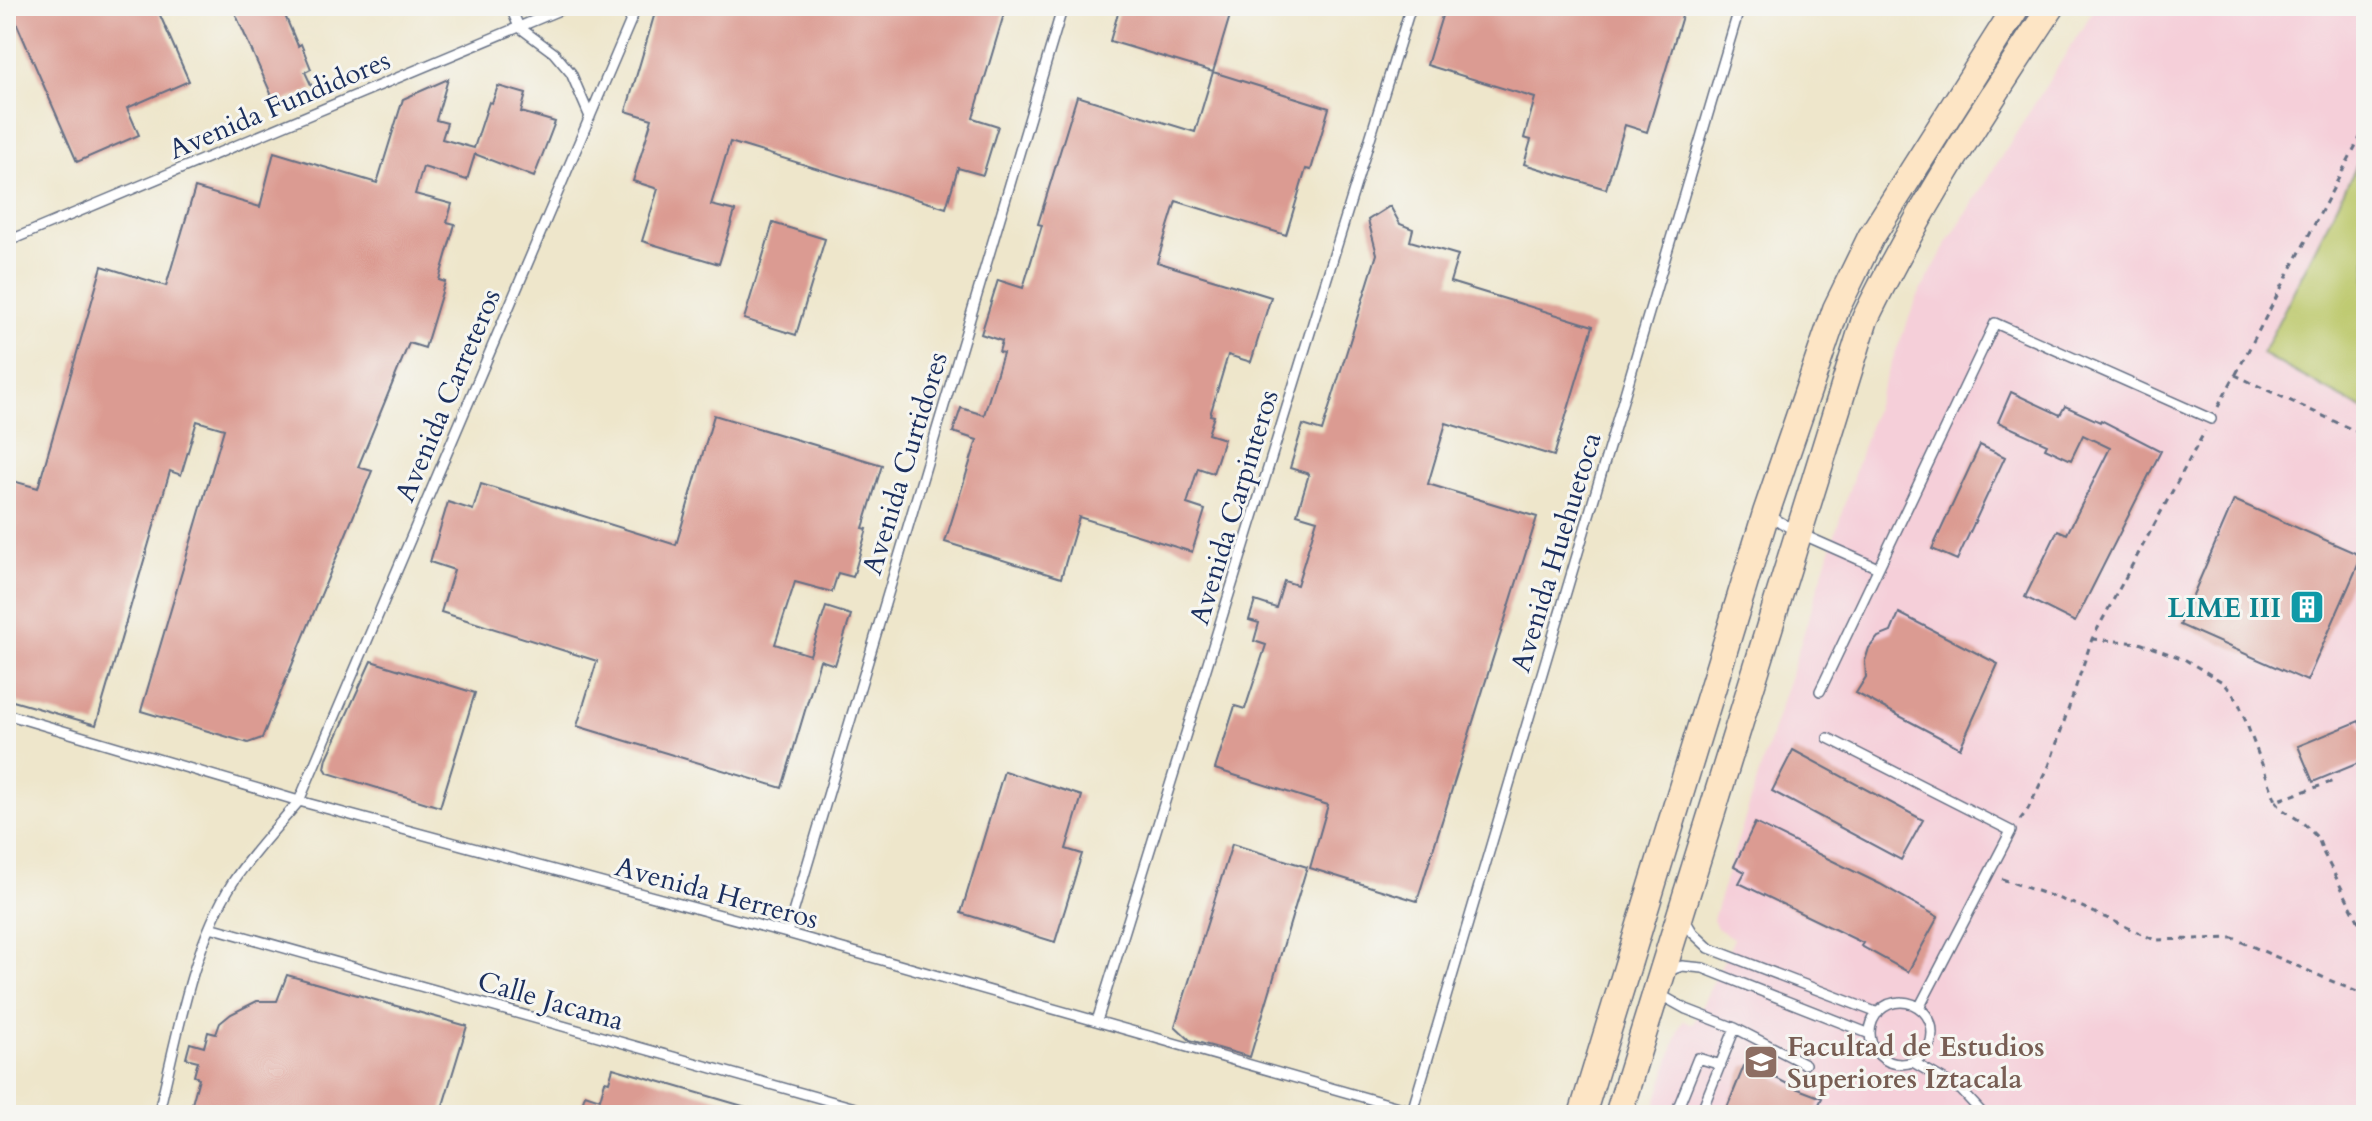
<svg xmlns="http://www.w3.org/2000/svg" width="2372" height="1121" font-family="Cardo,serif">
	<rect width="100%" height="100%" fill="#f6f6f2"/>
	<filter id="ink" filterUnits="userSpaceOnUse"><feTurbulence type="fractalNoise" baseFrequency=".0125" numOctaves="2"/><feDisplacementMap in="SourceGraphic" scale="16" xChannelSelector="R" yChannelSelector="G"/><feConvolveMatrix kernelMatrix="1 2 1 2 8 2 1 2 1" color-interpolation-filters="sRGB"/></filter>
	<filter id="wash" filterUnits="userSpaceOnUse"><feTurbulence type="fractalNoise" baseFrequency=".006" numOctaves="4" result="noise"/><feDisplacementMap in="SourceGraphic" scale="32" xChannelSelector="R" yChannelSelector="G"/><feGaussianBlur stdDeviation="1.8" result="paint"/><feColorMatrix in="noise" values="0 0 0 0 0 0 0 0 0 0 0 0 0 0 0 0 0 1.4 0 .05"/><feComposite in="paint" operator="in"/></filter>
	<g filter="url(#wash)">
		<rect width="100%" height="100%" fill="#eee6cb"/>
		<!-- built -->
		<path fill="#f5cfd9" d="M2096,6H2366V1115H1652L1680,1026L1684,1020L1693,1024L1734,939L1717,928L1713,920L1714,916L1879,395L1916,300L1947,243Z"/>
		<!-- green -->
		<path fill="#bbc769" stroke="#6b7b64" stroke-width="2" d="M2366,147V411L2262,354Z"/>
		<g id="blocks">
			<!-- building -->
			<path fill="#db9b92" d="M9,6H156L189,81L127,108L139,135L77,162Z
				M232,6H281L298,46L301,44L311,69L305,72L313,89L276,105Z
				M657,6H979L1004,14L973,118L998,126L983,175L958,168L946,208L730,142L711,205L735,211L719,264L642,241L658,189L633,181L652,119L626,111Z
				M1120,6H1222L1232,9L1213,72L1110,41Z
				M1445,6H1685L1647,132L1625,125L1606,189L1524,164L1531,140L1524,138L1535,98L1427,65Z
				M1213,72L1329,108L1311,170L1306,169L1286,235L1176,201L1157,262L1271,297L1251,362L1228,355L1210,415L1214,416L1208,434L1224,439L1213,473L1198,468L1187,504L1205,510L1192,552L1079,517L1061,578L945,542L977,440L953,432L961,408L984,415L1003,353L999,352L1002,341L981,334L998,280L1023,288L1042,225L1038,224L1077,96L1195,132Z
				M448,79L436,120L447,123L442,139L474,148L489,102L492,103L498,86L526,94L521,112L555,122L534,177L475,154L467,180L423,167L415,194L452,204L447,222L455,224L439,280L445,282L425,348L409,343L358,467L372,471L262,738L248,743L141,711L224,429L197,421L181,475L170,471L96,725L6,699V479L38,488L102,266L166,286L195,188L260,207L274,152L377,183L403,99Z
				M1390,206L1400,224L1413,229L1410,241L1458,255L1450,282L1593,326L1554,456L1446,423L1428,484L1537,517L1417,901L1310,868L1328,805L1215,769L1235,706L1245,709L1266,645L1254,641L1259,623L1249,620L1255,601L1276,608L1284,581L1297,585L1317,520L1297,514L1309,474L1290,468L1303,425L1322,431L1377,254L1368,220Z
				M773,223L825,239L796,335L744,319Z
				M2011,392L2060,415L2065,406L2100,422L2101,420L2161,451L2075,622L2025,597L2058,530L2067,534L2110,448L2083,435L2071,460L2045,448L2047,444L1998,422Z
				M714,415L882,465L863,528L867,529L853,577L838,573L832,592L795,582L775,644L810,655L826,607L851,615L835,665L820,660L782,788L577,726L597,661L441,612L454,570L430,562L448,502L473,510L481,484L676,545Z
				M1980,445L2005,457L1957,560L1932,549Z
				M2234,500L2362,556L2307,681L2180,625Z
				M1899,613L1998,664L1960,748L1856,693L1866,677L1865,661L1869,648L1878,637L1891,632Z
				M371,661L475,693L440,807L328,773L325,768L327,758Z
				M2359,721L2362,729L2366,727V760L2313,782L2298,746Z
				M1793,750L1923,820L1901,860L1772,791Z
				M1004,771L1082,796L1066,849L1082,854L1055,942L961,913Z
				M1755,823L1880,884L1938,917L1908,972L1861,946L1863,943L1739,883L1745,872L1734,866Z
				M1232,844L1307,867L1250,1057L1190,1040L1175,1026Z
				M287,975L467,1026L440,1115H189L199,1078L194,1076L198,1061L186,1058L190,1043L204,1047L208,1032L216,1034L220,1023L231,1014L257,1001H277Z
				M1751,1065L1793,1087L1822,1098L1814,1115H1724L1744,1066Z
				M613,1068L760,1111V1115H579L585,1094L600,1099L605,1081L609,1082Z"/>
		</g>
	</g>
	<g filter="url(#ink)">
		<use href="#blocks" fill-opacity="0" stroke="#656f84" stroke-width="2"/>
		<g fill="none" stroke-linecap="round" stroke-linejoin="round">
			<!-- lane casing -->
			<g stroke="#656f84" stroke-width="12">
				<path id="lane" d="M510,6L519,27L554,53L571,73L590,117
					M6,242L569,6
					M1770,516L1799,533L1878,568
					M1820,691L1995,323L2211,419
					M6,714L299,801L787,933L1412,1111
					M1828,738L2011,831L1919,1008
					M1684,918L1693,933L1709,948L1878,1013
					M210,927L880,1115
					M787,933L1063,6
					M1668,971L1682,966L1703,968L1870,1034
					M1659,994L1686,1009L1735,1028L1805,1064
					M1870 1033a31 31 0 1 1 62 0a31 31 0 1 1-62 0Z
					M1097,1021L1411,6
					M1913,1062L1961,1090L1984,1115
					M158,1115C177,1039 191,948 233,882C252,853 277,827 299,801L637,6
					M1411,1115L1740,6
					M1675,1115L1698,1058L1721,1065
					M1700,1115L1735,1028"/>
			</g>
			<!-- secondary casing -->
			<g stroke="#656f84" stroke-width="29">
				<path id="secondary" d="M1582,1115L1766,513L1836,309L1871,237L2017,6
					M1618,1115L1865,319C1918,210 1985,107 2052,6"/>
			</g>
			<!-- path -->
			<path stroke="#656f84" stroke-width="3" stroke-dasharray="6 6" stroke-linecap="butt" d="M2236,374L2366,126
				M2218,407L2235,375L2366,436
				M2092,639L2139,643L2184,659L2224,683L2238,701L2276,801L2334,781
				M2276,801L2283,810L2302,822L2318,838L2324,854L2366,936
				M2020,820L2028,809L2049,766L2092,639L2205,431
				M2002,879L2080,906L2155,940L2233,938L2366,996"/>
			<!-- lane -->
			<use href="#lane" stroke="#fff" stroke-width="9"/>
			<!-- secondary -->
			<use href="#secondary" stroke="#fde5c5" stroke-width="26"/>
		</g>
	</g>
	<!-- icons -->
	<defs>
		<g id="building-square" transform="scale(1.8)"><rect x="-9" y="-9" width="18" height="18" rx="4" fill="#0f9aa8" stroke="#f6f6f2"/><path d="M-4-6H4V6H1V3H-1V6H-4ZM-2.5-4.3h1.7v1.8h-1.7ZM.8-4.3h1.7v1.8H.8ZM-2.5-1h1.7V.8h-1.7ZM.8-1h1.7V.8H.8Z" fill="#fff"/></g>
		<g id="university-square" transform="scale(1.8)"><rect x="-9" y="-9" width="18" height="18" rx="4" fill="#8d6e63" stroke="#f6f6f2"/><path d="M0-5L7-2L0 1L-7-2ZM-4 1L0 2.5L4 1V4Q0 6-4 4Z" fill="#fff"/></g>
	</defs>
	<g fill-rule="evenodd">
		<use href="#building-square" x="2307" y="607"/>
		<use href="#university-square" x="1761" y="1062"/>
	</g>
	<g text-anchor="middle" stroke-width="6" stroke-linejoin="round" paint-order="stroke">
		<!-- street labels -->
		<g font-size="28" fill="#1b2f5e" stroke="#f6f6f2">
			<text transform="translate(279 104) rotate(-23)" y="10">Avenida Fundidores</text>
			<text transform="translate(447 395) rotate(-67)" y="10">Avenida Carreteros</text>
			<text transform="translate(904 463) rotate(-73)" y="10">Avenida Curtidores</text>
			<text transform="translate(1233 507) rotate(-73)" y="10">Avenida Carpinteros</text>
			<text transform="translate(1555 552) rotate(-73)" y="10">Avenida Huehuetoca</text>
			<text transform="translate(717 892) rotate(15)" y="10">Avenida Herreros</text>
			<text transform="translate(551 1000) rotate(16)" y="10">Calle Jacama</text>
		</g>
		<!-- culture labels -->
		<g font-size="28" font-weight="bold" fill="#0d838f" stroke="#f6f6f2" text-anchor="end">
			<text x="2281" y="617">LIME III</text>
		</g>
		<!-- education labels -->
		<g font-size="28" font-weight="bold" fill="#785e54" stroke="#f6f6f2" text-anchor="start">
			<text x="1787" y="1056">Facultad de Estudios<tspan x="1787" dy="32">Superiores Iztacala</tspan></text>
		</g>
	</g>
	<!-- margin -->
	<rect width="2372" height="1121" fill="none" stroke="#f6f6f2" stroke-width="32"/>
</svg>
